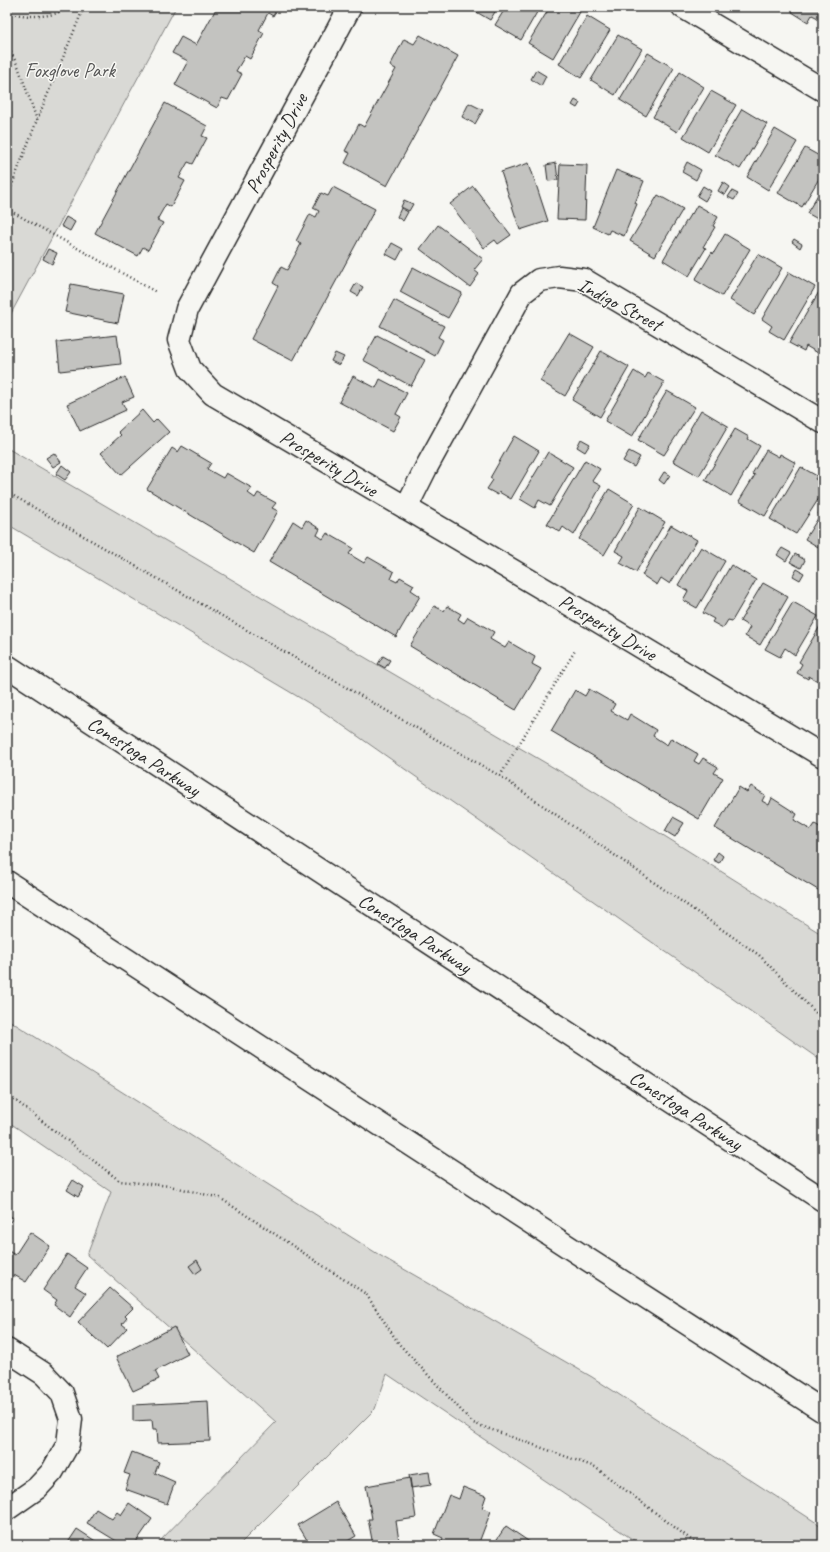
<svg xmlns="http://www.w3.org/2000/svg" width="830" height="1552" font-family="Caveat,sans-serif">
	<rect width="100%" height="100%" fill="#f6f6f2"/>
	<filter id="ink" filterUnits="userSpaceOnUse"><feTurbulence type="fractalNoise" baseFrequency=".025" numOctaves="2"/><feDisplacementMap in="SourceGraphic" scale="8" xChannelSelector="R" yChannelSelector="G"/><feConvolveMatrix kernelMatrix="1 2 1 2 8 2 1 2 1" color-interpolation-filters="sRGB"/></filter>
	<g filter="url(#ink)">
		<!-- green -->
		<path fill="#d9d9d5" stroke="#828280" d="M7,7H176L7,321Z
			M7,448L573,779L823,935V1062L322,711L7,524Z
			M7,1019L381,1256L592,1377L823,1527V1545H641L387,1374L375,1409L239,1545H156L276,1422L87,1255L111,1192L7,1121Z"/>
		<!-- building -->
		<path fill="#c3c3c0" stroke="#2b2b2b" d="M217,7H278L273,16L268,13L259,30L264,33L250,59L245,56L236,71L242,74L228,100L222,98L217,108L175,85L188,61L172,53L181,37L196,45Z
			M468,7H498L490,20Z
			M506,7H540L521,40L495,25Z
			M550,7H572L580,12L553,58L528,43Z
			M795,7H823V14L820,19L812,15L808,22L792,12Z
			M587,16L610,30L581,78L559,64Z
			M420,35L458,56L387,186L345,163L350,153L345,151L359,124L364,127L396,69L390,66L404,39L414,44Z
			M618,35L642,49L615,95L591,80Z
			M648,53L674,68L646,116L620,100Z
			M536,70L546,76L541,86L531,79Z
			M680,72L704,87L677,132L653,117Z
			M711,91L736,105L708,152L683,137Z
			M575,100L580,103L577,108L572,105Z
			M165,103L207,126L202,136L207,138L193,164L188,162L179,178L185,181L171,207L166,204L157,220L163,223L148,250L143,247L138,256L95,233Z
			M469,103L483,110L475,124L462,117Z
			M742,109L767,124L740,169L715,155Z
			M775,129L797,142L768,190L747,177Z
			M805,148L823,158V172L802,207L778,193Z
			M687,162L701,170L696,180L682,172Z
			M529,163L548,221L520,230L501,172Z
			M556,163L558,180L548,181L546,165Z
			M560,164L587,165L585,220L557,219Z
			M616,170L644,181L635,203L637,204L624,236L610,230L608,234L593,227Z
			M723,182L730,187L725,195L718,191Z
			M473,186L511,235L498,244L495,240L484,248L450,204Z
			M703,186L711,191L705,201L697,196Z
			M823,186V222L807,213Z
			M333,187L375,209L293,361L251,339L278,286L273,283L281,267L287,270L301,244L296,241L310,214L316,217L319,211L313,208L321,193L328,196Z
			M732,191L738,194L734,200L728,197Z
			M658,195L683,209L655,256L630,241Z
			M404,200L413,204L409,211L401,207Z
			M697,205L718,217L713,226L715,227L703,247L706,248L689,276L663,260L691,213L692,214Z
			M401,208L408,212L403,221L397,217Z
			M66,217L75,222L70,231L61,226Z
			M438,225L483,259L474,270L479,274L470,287L420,249Z
			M725,234L750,249L722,296L695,280L712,252L713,254Z
			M794,239L802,244L800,248L792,242Z
			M392,243L403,249L397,260L386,254Z
			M48,249L57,253L52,264L43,259Z
			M758,254L782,268L754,315L730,300Z
			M413,267L462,293L448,318L400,292Z
			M789,272L815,287L784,340L769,331L772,326L762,319Z
			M356,283L363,287L358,296L351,292Z
			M71,284L124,294L118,323L65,312Z
			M820,290L823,292V344L818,353L806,346L804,351L789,343Z
			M394,300L444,326L438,337L443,340L435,356L380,326Z
			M569,333L594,347L565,396L540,381Z
			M117,335L121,364L60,371L57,342Z
			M377,335L425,360L411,386L363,360Z
			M601,351L629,367L600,417L572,400Z
			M335,353L344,357L339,365L331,361Z
			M634,371L645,378L648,373L664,382L632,437L605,421Z
			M353,376L376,388L380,379L407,393L396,414L401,417L393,431L339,402Z
			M125,377L134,397L122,402L126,410L80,431L67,404Z
			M667,391L695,407L664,455L638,440Z
			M142,410L153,423L157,419L169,432L121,475L101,453L121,435L118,432Z
			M701,410L728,426L699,476L673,461L691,430L690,429Z
			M735,429L749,437L748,439L760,446L731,496L705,480Z
			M514,436L539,451L511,499L499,492L498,495L487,489L493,480L490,478Z
			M581,439L590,444L585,452L577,447Z
			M182,446L211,463L207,469L223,478L226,473L252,488L248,493L255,498L258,493L276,503L272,508L278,511L254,553L147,489L172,448L178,452Z
			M766,450L779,457L780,454L796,463L765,516L739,501L755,475L752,474Z
			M629,451L640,457L634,467L623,461Z
			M548,452L573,467L550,506L539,500L535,508L520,499Z
			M54,453L61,462L53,467L46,458Z
			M585,460L600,469L592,481L601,486L574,535L563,527L560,532L547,524Z
			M62,465L71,472L65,480L56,474Z
			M801,467L817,476L815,479L823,483V492L796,534L770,519Z
			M664,472L670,475L664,484L659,480Z
			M609,489L634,504L604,555L579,539Z
			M823,506V550L805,539L820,515L818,514Z
			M640,507L665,522L636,572L620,563L624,556L615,551Z
			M306,520L320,529L317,535L323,539L327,533L353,548L349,554L364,563L368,557L394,572L391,579L397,582L400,577L414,585L411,590L420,596L396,637L269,562L293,521L302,527Z
			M671,525L697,540L670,584L661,578L657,585L642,575Z
			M701,547L725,561L697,608L683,600L688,591L678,585Z
			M782,548L791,553L786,561L777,555Z
			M795,554L805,560L801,568L790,562Z
			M731,565L756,580L732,621L728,620L723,628L712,622L714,619L703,613Z
			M797,569L804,573L800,580L793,576Z
			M763,583L788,597L760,645L745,636L750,627L740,621Z
			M793,602L818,616L795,655L785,648L780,657L765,649Z
			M434,606L444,611L447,606L461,614L458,619L464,623L468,617L494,632L490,639L505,648L509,642L535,657L532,664L541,669L516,710L410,646Z
			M823,621V678L821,683L809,676L808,679L797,673L802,664L799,662Z
			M383,656L390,660L385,668L378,664Z
			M589,689L615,704L611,711L627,720L630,714L656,730L653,736L667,745L671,738L698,754L694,761L699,764L703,758L718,767L714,773L723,778L699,819L551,731L575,690L585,696Z
			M751,786L765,795L762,801L769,805L772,798L797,814L794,820L811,830L815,824L823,829V893L715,828L739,787L747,792Z
			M673,817L684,823L675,837L665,831Z
			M718,852L723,856L719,863L713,860Z
			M73,1180L84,1187L78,1197L67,1190Z
			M7,1214L13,1218L7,1226Z
			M30,1232L50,1246L26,1282L14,1275L11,1281L7,1278V1250L15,1255Z
			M67,1254L87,1268L75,1286L86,1293L70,1317L54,1305L57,1300L43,1290Z
			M197,1260L202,1269L195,1274L189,1266Z
			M110,1288L133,1308L125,1316L127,1318L122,1324L127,1328L107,1349L78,1322Z
			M174,1327L188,1354L155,1371L159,1379L133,1391L116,1357Z
			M208,1401L210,1441L158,1443L157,1429H153L152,1420L133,1421V1405Z
			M132,1452L159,1462L155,1473L175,1482L167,1504L125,1489L130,1475L124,1473Z
			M429,1472L431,1485L411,1488L409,1475Z
			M410,1478L416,1518L396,1521L399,1541L373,1545L368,1519H372L366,1486Z
			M463,1487L486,1496L482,1508L491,1511L478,1545H440L443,1538L434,1534L449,1495L459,1499Z
			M336,1502L356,1536L341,1545H310L298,1525Z
			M129,1503L152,1519L134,1545H123L87,1523L96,1509L112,1519L117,1512L121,1515Z
			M506,1526L534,1545H493Z
			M77,1529L100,1544V1545H69L67,1544Z"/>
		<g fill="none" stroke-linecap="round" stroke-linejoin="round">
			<!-- minor casing -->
			<g stroke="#2b2b2b" stroke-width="25">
				<path id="minor" d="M350,7L187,309L179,340L190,369L213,394L593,618L823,756
					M683,7L823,90
					M406,508L426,468L522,293L539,280L559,277L584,280L823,422
					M7,1350L44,1374L62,1393L71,1419L68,1444L52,1472L37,1488L7,1509"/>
			</g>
			<!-- motorway casing -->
			<g stroke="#2b2b2b" stroke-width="25">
				<path id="motorway" d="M7,666L823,1200
					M7,882L587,1259L823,1411"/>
			</g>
			<!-- path -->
			<path stroke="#2b2b2b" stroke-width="2.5" stroke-dasharray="1 3" stroke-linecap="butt" d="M7,13C33,17 48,19 72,7
				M7,45L18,66L37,120
				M7,198L37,120L84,7
				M7,209L156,292
				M7,492L500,776L759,955L823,1020
				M500,776L576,649
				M7,1094L120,1181L170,1186L220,1198L366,1294L399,1344L473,1423L595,1467L698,1545"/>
			<!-- minor -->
			<use href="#minor" stroke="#f6f6f2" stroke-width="22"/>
			<!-- motorway -->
			<use href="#motorway" stroke="#f6f6f2" stroke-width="22"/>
		</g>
	</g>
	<g text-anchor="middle" stroke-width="3" stroke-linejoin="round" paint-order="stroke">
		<!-- park labels -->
		<g font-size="20" fill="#565656" stroke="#f6f6f2">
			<text x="70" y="77">Foxglove Park</text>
		</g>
		<!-- street labels -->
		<g font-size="20" fill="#2b2b2b" stroke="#f6f6f2">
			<text transform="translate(276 143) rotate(-62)" y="7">Prosperity Drive</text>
			<text transform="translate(620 304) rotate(28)" y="7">Indigo Street</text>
			<text transform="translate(329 463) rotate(31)" y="7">Prosperity Drive</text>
			<text transform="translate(608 627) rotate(31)" y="7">Prosperity Drive</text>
			<text transform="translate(144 756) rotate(33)" y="7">Conestoga Parkway</text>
			<text transform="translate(415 933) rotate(33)" y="7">Conestoga Parkway</text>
			<text transform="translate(686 1110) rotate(33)" y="7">Conestoga Parkway</text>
		</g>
	</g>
	<!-- margin -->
	<rect width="830" height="1552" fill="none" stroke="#f6f6f2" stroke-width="24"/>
	<rect x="12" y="12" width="806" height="1528" fill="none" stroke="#2b2b2b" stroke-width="1.5" filter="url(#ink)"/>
</svg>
